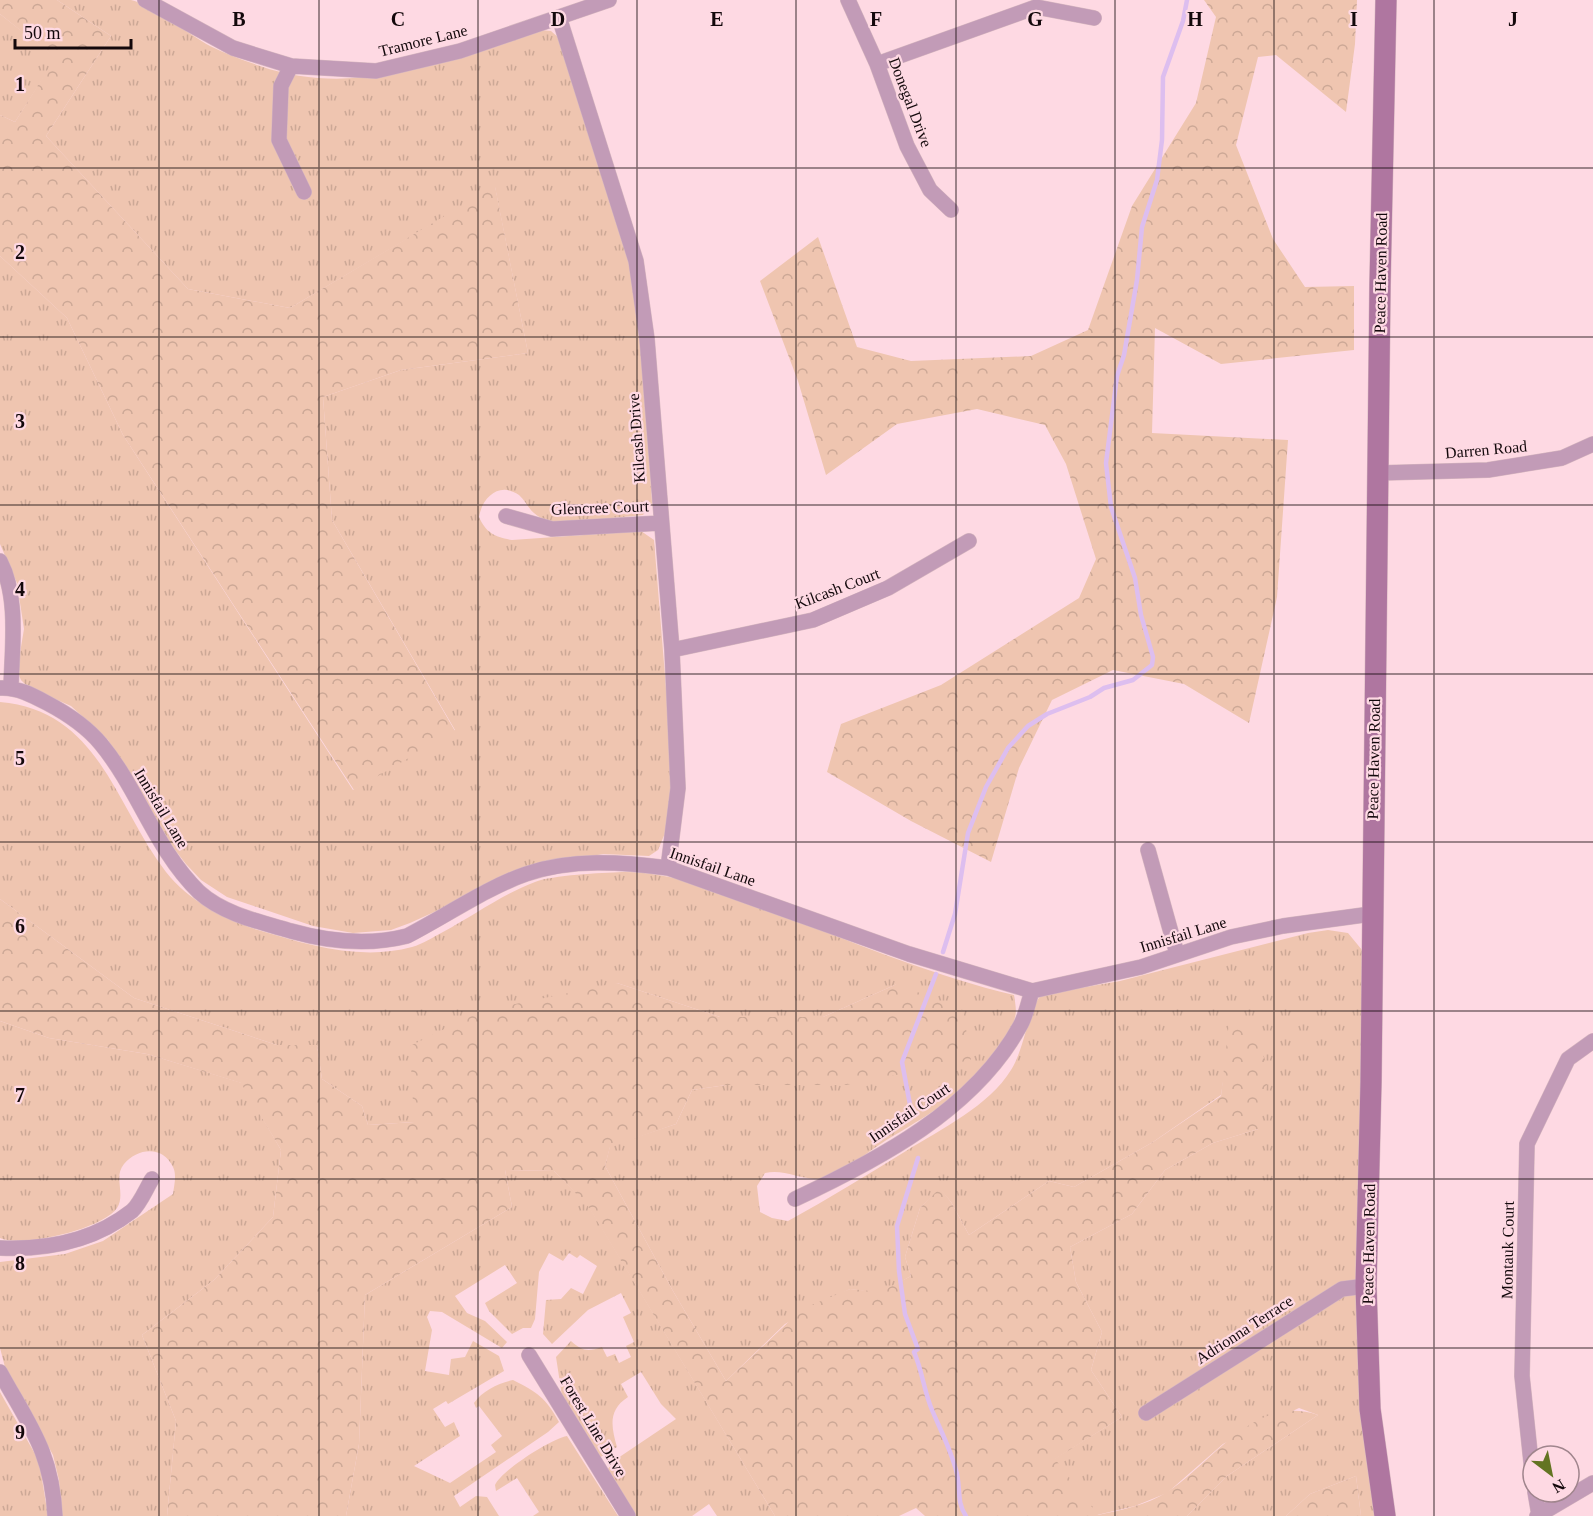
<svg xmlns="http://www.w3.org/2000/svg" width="1593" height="1516" font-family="'Times New Roman',serif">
	<defs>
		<pattern id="grass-tufts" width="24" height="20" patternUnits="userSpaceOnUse" patternTransform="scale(1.5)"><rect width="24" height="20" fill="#efc5b0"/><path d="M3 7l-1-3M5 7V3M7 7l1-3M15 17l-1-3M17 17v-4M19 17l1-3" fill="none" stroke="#cca896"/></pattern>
		<pattern id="forest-crowns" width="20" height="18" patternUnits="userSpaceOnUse" patternTransform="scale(1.5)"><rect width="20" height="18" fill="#efc5b0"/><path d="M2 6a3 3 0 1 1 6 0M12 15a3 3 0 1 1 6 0" fill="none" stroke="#cca896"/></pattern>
	</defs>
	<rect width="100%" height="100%" fill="#fed9e3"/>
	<!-- grass -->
	<path fill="url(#grass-tufts)" d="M57,0C79,0 110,0 131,0C150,4 190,35 210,46C226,54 243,60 260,66C358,100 449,58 540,30L551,31L560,39L629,254L641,327L652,503L643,515L561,523C552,522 542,520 534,513C528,508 525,500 519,495C499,481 482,498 479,517C486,533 495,537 512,540L641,531L654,540L671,750V793L665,833L658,850L649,856L603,854L535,866L410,923L391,930L353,933L313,926L227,897L201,880L186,864L172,846L108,740L71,706L28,687L21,680L17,671L24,629L17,583L0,544V256L67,318L123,435L353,790L455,730L332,520L323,397L401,370L528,353L495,187L290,308L188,289L46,136L111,36Z
		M0,14L56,58L15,122L0,115Z
		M0,702C100,711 115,806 166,872C189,901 224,919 258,930C308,945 361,961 412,947C423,944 433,937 443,932C473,916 503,894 535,882C552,875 602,873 622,872C676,871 739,898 789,918C863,946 937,977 1014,995C1015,1002 1017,1011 1015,1017C1004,1075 927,1115 882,1143C866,1153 850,1168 832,1175C806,1186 790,1168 765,1173L757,1186L760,1212L772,1218L788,1221C828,1199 867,1175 906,1151C941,1129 989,1106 1011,1070C1025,1048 1027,1012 1041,995L1120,981L1308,933L1328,930L1348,933L1362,950L1358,1350L1361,1420L1375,1516H1361L1356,1476L1310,1494L1286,1516H1187L1227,1476L1318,1415L1299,1408L1223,1444L1167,1493L1135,1506L1097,1515L1054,1459L1122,1417L1091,1370L1102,1332L1076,1282L1070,1247L1132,1214L1165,1170L1213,1143L1258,1129L1226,1062L1221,1095L1153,1142L1074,1187L1049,1181L969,1235L951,1202L940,1189L920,1208L905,1257L911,1276L880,1293L850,1289L785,1324L726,1381L673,1291L605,1166L610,1146L676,1124L692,1090L726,1085L897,984L823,1017H720L617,983L414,1122L368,1125L362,1106L322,1079L317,1045H277L134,998L0,899Z
		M0,1021L49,1038L147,1054L242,1083L281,1150L273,1217L214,1280L142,1335L176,1421L167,1516H62L59,1480L53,1455L5,1367L0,1348V1262L65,1254L103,1241L173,1194C174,1186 177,1175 173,1167C163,1145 137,1148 124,1164C113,1177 126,1194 117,1208C103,1229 22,1248 0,1238Z
		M505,1170L554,1171L588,1205L775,1516H717L709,1504L692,1516H636L607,1470L615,1460L676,1419L661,1404L641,1372L621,1384L628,1397C608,1410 611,1426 617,1447L599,1458L562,1396L556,1357L571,1341C582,1351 588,1352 602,1347L607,1357L615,1354L619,1363L631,1357L626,1346L634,1342L623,1317L631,1313L621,1293L588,1310L552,1344L543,1334L546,1300L561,1299L571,1288L583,1294L597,1266L580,1255L577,1258L569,1253L563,1261L549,1253L539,1272L535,1319L531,1328H523L512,1334L489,1311L485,1303L517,1283L505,1265L455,1296L467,1313L485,1321L507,1342L502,1348L442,1312L430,1311L427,1317L432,1330L425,1371L449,1375L451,1359L465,1357L473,1341L499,1356L504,1371L448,1404L446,1401L433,1409L445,1427L454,1422L460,1436L414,1466L450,1483L496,1452L491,1445L502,1436L479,1406L476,1408L474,1403C482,1391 499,1383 513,1380C537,1392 546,1398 559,1422L548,1432L454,1496L460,1507L476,1496L487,1497L499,1516H346L359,1444L365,1295L512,1207Z
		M0,1392L39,1461L48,1516H0Z
		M567,1436L618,1516H533L539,1512L517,1478L496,1491L495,1485C502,1470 551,1439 567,1436Z"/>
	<!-- forest -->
	<path fill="url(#forest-crowns)" d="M0,0H57L111,36L46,136L188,289L290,308L495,186L528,353L401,370L323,397L332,520L455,731L354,790L123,435L67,318L0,256V115L15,122L55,58L0,14Z
		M1204,0H1357L1355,44L1346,112L1276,55L1258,57L1236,145L1273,239L1305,287L1354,286V350L1221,364L1155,328L1152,433L1288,440L1277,597L1249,723L1184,684L1113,670L1052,700L1019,768L991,862L911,821L827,772L841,724L941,685L1079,598L1096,559L1066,464L1045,425L977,409L897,424L826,475L798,381L760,281L818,237L857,347L911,361L1031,356L1088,330L1132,206L1196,103L1216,17Z
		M0,899L134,998L277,1045H317L322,1079L362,1106L368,1125L414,1122L410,1046L481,1011L617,983L720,1017H823L897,984L963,1010L971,1060L846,1085H726L692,1090L676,1124L610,1147L605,1166L673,1291L726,1381L802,1309L850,1289L880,1292L911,1276L905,1257L920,1208L940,1188L951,1202L969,1235L1049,1181L1074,1187L1153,1142L1221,1096L1229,1022L1253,1023L1264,1058L1267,1084L1258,1129L1213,1143L1165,1170L1132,1214L1070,1247L1076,1282L1102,1332L1091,1370L1122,1417L1055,1459L1098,1515C1121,1510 1147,1505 1167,1492C1214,1462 1254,1393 1318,1415L1227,1476L1187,1516H925L916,1508L899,1516H775L588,1206L554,1171L505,1170L512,1207L365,1295L359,1444L346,1516H167L176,1421L142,1335L214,1280L273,1217L281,1150L241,1083L147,1054L49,1038L0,1021Z
		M1356,1476L1361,1516H1286L1310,1494Z"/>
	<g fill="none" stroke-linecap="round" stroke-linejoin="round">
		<!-- stream -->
		<path stroke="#ddbeef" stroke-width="4.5" d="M943,952L955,914L968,833L986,787L1008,748L1028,726L1047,714L1090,697L1104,688L1133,680L1152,665L1153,657L1141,615L1135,578L1111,507L1106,463L1117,376L1124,355L1137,280L1142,227L1157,180L1162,140L1163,77L1183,21L1187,0
			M911,1110L902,1062L936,974
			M918,1158L897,1226L899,1271L905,1314L918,1349L914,1352C922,1370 924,1391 932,1410C941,1431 950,1448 956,1470C961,1486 956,1502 966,1516"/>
		<!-- street casing -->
		<g stroke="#d8b8c0" stroke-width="16">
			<path id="street" d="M145,0L233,48L291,66L376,71L460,51L609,0
				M848,0L877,64L907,146L930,190L951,210
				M559,17L636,261L647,339L672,650L678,788L668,868
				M877,64L1036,7L1094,18
				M291,66L281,86L279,140L304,192
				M1378,473L1488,470L1562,458L1593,444
				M506,516L552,529L661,523
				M0,561C19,597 12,648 11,687
				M672,650L813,620L888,588L969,541
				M0,688C17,687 32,695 47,703C66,713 87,727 101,744C139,790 155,849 199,892C223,914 260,922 291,931C330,942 368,946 407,936C444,917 488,887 526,874C572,858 622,862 668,868L909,954L1032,991L1141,967L1231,937L1283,926L1371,914
				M1148,850L1177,954
				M795,1199C878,1160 974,1110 1020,1026C1026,1016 1028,1003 1032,991
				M0,1248C47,1250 94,1241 132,1211C140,1204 146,1189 152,1179
				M529,1355L628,1516
				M0,1372C29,1425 52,1452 55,1516
				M1146,1413L1342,1289L1366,1286
				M1533,1481L1522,1376L1527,1144L1568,1059L1593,1041
				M1535,1492L1539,1515
				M1537,1516L1593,1483"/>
		</g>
		<!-- secondary casing -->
		<g stroke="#d8b8c0" stroke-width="22">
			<path id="secondary" d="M1385,1516L1370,1409L1366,1286L1371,1082L1380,285L1386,0"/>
		</g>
		<!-- street -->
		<use href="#street" stroke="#c29bb7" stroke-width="15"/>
		<!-- secondary -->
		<use href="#secondary" stroke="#af76a0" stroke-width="21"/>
	</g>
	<!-- grid -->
	<path fill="none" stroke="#13080b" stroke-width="1.5" stroke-opacity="0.55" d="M159,0V1516M319,0V1516M478,0V1516M637,0V1516M796,0V1516M956,0V1516M1115,0V1516M1274,0V1516M1434,0V1516M0,168H1593M0,337H1593M0,505H1593M0,674H1593M0,842H1593M0,1011H1593M0,1179H1593M0,1348H1593"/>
	<g text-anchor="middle" stroke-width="4.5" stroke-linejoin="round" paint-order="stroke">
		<!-- street labels -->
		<g font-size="16" fill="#13080b" stroke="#fed9e3">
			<text transform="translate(423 40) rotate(-14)" y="6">Tramore Lane</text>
			<text transform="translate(911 102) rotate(69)" y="6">Donegal Drive</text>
			<text transform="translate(1380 273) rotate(-89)" y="6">Peace Haven Road</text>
			<text transform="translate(636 438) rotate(-94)" y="6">Kilcash Drive</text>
			<text transform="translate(1486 449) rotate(-5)" y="6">Darren Road</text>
			<text transform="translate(600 507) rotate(-2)" y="6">Glencree Court</text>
			<text transform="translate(837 588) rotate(-21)" y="6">Kilcash Court</text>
			<text transform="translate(1373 759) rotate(-89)" y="6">Peace Haven Road</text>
			<text transform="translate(162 808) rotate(59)" y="6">Innisfail Lane</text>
			<text transform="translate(713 866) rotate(19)" y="6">Innisfail Lane</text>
			<text transform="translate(1183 934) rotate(-17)" y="6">Innisfail Lane</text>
			<text transform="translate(909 1112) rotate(-34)" y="6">Innisfail Court</text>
			<text transform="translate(1368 1244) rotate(-89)" y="6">Peace Haven Road</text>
			<text transform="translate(1507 1250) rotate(-89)" y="6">Montauk Court</text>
			<text transform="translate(1244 1329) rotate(-33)" y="6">Adrionna Terrace</text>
			<text transform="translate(594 1426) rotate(59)" y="6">Forest Line Drive</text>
		</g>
	</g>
	<g font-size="20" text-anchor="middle" font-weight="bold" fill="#13080b" stroke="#fed9e3" stroke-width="4.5" stroke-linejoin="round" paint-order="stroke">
		<text x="239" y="26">B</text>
		<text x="398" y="26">C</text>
		<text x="558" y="26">D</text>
		<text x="717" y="26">E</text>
		<text x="876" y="26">F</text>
		<text x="1035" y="26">G</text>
		<text x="1195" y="26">H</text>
		<text x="1354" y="26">I</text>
		<text x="1513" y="26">J</text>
		<text x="20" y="91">1</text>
		<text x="20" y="259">2</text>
		<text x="20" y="428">3</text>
		<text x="20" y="596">4</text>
		<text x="20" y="765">5</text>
		<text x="20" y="933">6</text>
		<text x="20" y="1102">7</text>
		<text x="20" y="1270">8</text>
		<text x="20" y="1439">9</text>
	</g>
	<!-- north arrow -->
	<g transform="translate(1551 1474) rotate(148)"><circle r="28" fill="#fed9e3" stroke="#a0858d" stroke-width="1.5"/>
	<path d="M0-4.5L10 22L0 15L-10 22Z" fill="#637422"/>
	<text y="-9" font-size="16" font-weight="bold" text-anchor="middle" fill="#13080b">N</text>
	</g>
	<!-- scale -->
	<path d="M15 39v9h116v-9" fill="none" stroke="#13080b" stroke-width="3"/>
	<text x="24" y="39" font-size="18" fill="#13080b" stroke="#fed9e3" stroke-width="4.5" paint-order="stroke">50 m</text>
</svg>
